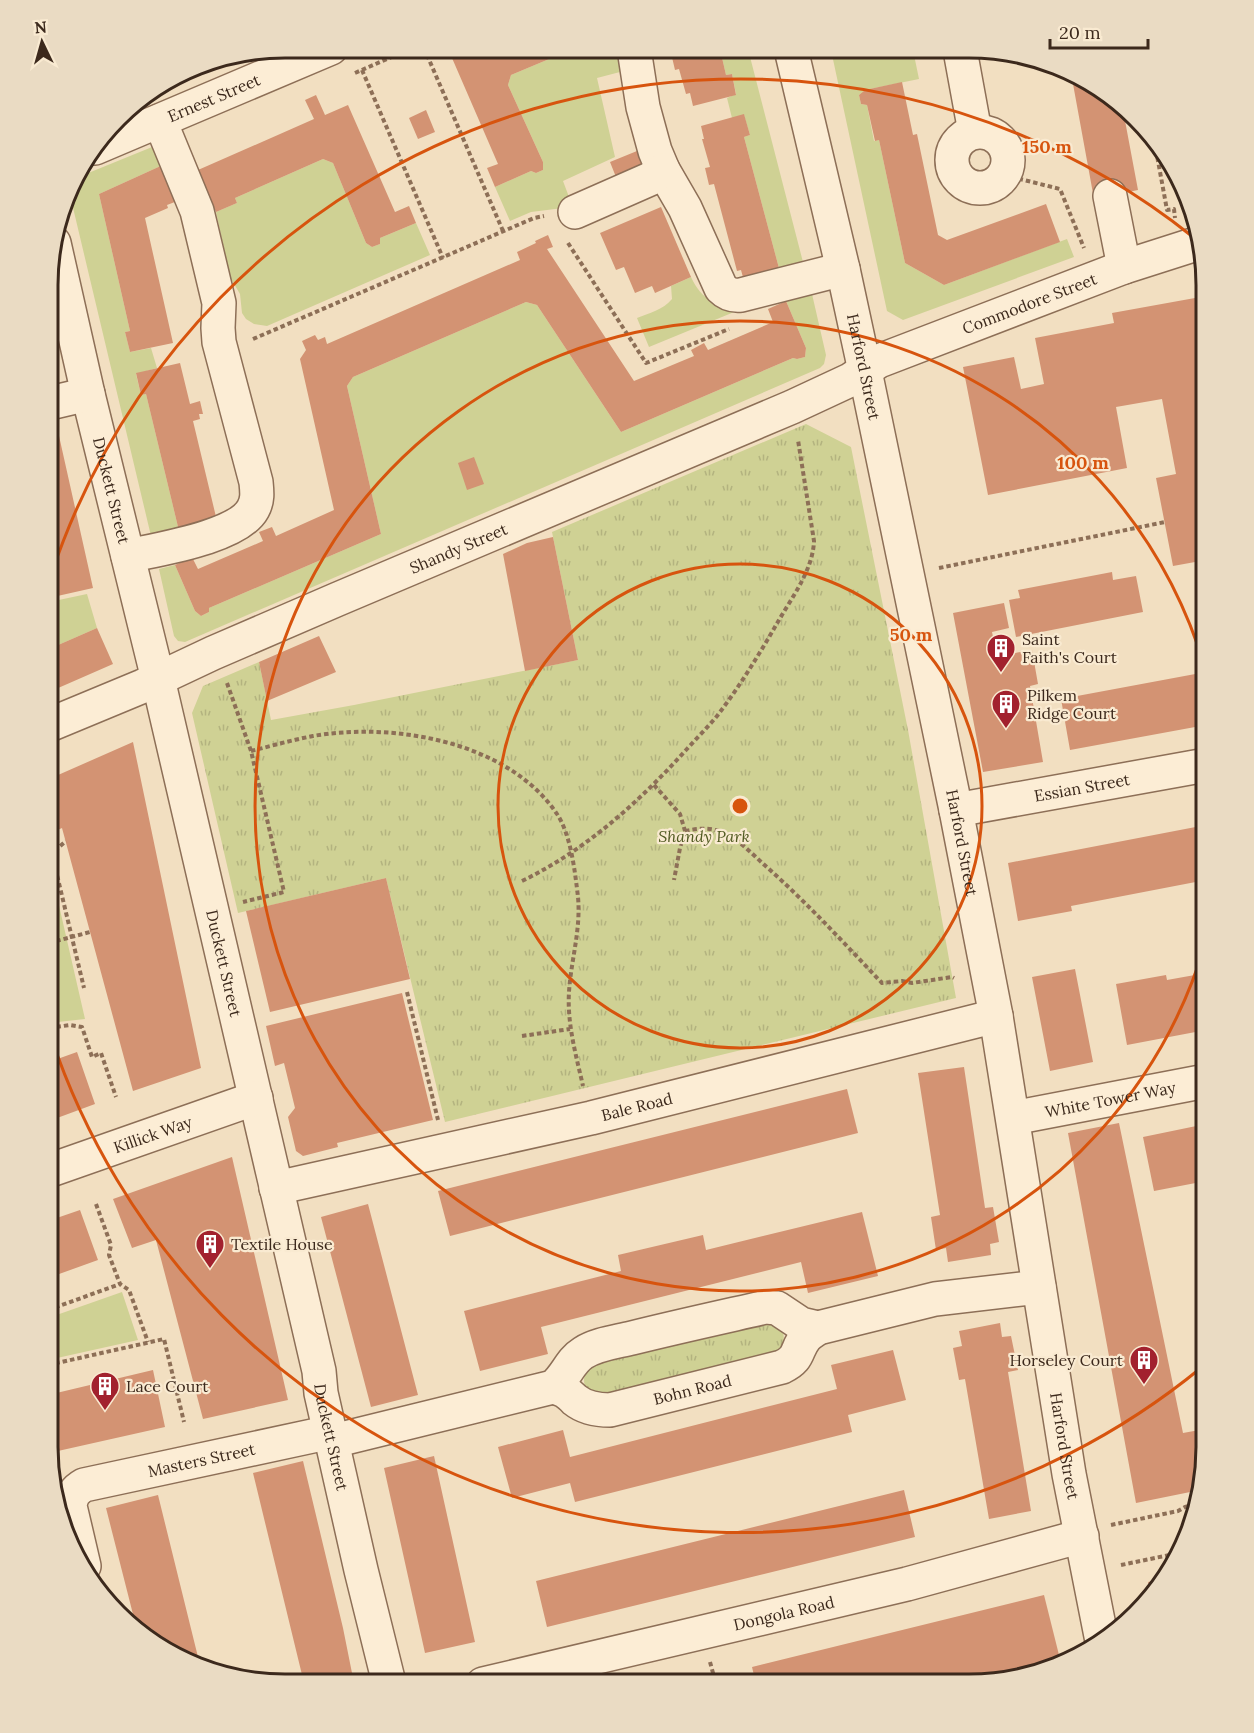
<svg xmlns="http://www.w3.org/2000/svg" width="1254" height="1733" font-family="Lora,serif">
	<defs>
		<pattern id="park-tufts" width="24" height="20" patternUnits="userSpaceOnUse" patternTransform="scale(1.5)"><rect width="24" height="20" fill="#cfd194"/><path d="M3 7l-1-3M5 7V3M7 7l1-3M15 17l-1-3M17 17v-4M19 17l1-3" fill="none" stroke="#b3b37f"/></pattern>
	</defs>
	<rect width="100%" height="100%" fill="#f2dfc1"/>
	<!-- green -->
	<path fill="#cfd194" d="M573,49H621L619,67L620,72L597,78L615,157L563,181L572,205L563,208L531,212L510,221L495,187L531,171L536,173L543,170V162L508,85L511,75Z
		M720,49H748L804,266L780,272L744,137L750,135L744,115L732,118L727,98L736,94L732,74L726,75Z
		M831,50H913L919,79L865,90L859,95L861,104L867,105L874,141L879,140L905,263L944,285L1067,239L1074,257L903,320L887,311Z
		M157,145L165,164L99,194L130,331L125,332L130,352L151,348L157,368L136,374L141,395L146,394L179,531L151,536L70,195L76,178Z
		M323,159L333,163L366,243L372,247L380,244V238L416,223L430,255L267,326L254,324L246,319L242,313L240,294L230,277L216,212L237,203L235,198Z
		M691,277C702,301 715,303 739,310L649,347L637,318C649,313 663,310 672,299L671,286Z
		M812,294L826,355L824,364L820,368L185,642L178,641L174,636L159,569L175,565L195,611L201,616L209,612V608L381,534L347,386L353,377L526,302L537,305L621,432L793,358L797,359L805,357L806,348L786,301Z
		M50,580L54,601L87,594L97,628L49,649Z
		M49,866H50L85,1019L49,1023Z
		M122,1292L138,1340L48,1360V1318Z"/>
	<!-- park -->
	<path fill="url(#park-tufts)" d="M806,424L851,447L908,730L956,998L445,1122L386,878L238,913L192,713L203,686L259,662L271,720L354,705L578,660L552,532Z
		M762,1321L781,1327C786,1337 784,1346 776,1354L606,1396L587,1391C581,1379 585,1374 591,1364Z"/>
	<!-- building -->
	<path fill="#d39373" d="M474,49H573L511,75L508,85L543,162V170L536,173L531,171L495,187L487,168L498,164L452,58Z
		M674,49H720L726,75L732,74L736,95L693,106L690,93L686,94L679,69L675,70L671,53L675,52Z
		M1071,73L1113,97L1123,110L1138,190L1094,199Z
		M902,82L913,135L917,134L938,235L947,240L1046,204L1060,242L944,285L905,263L879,140L875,141L867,105L861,104L859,95L865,90Z
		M316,95L325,115L348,105L395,212L409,206L416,223L380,238V244L372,247L366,243L333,163L323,159L235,198L237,203L216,212L198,170L314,119L305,100Z
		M426,110L435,132L418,139L409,118Z
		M744,114L750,135L744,137L780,272L744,281L741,270L737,271L714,184L709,185L705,168L710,167L702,139H704L701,126Z
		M637,151L643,167L616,177L610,162Z
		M165,164L180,200L167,205L168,208L145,218L173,343L130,352L125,332L130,331L99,194Z
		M661,207L691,277L655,293L652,286L635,293L624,267L616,270L600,233Z
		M548,235L553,247L547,249L634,381L694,356L691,350L704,343L708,350L773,322L768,309L786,301L806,348L805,357L797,359L793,358L621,432L537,305L526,302L353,377L347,386L381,534L209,608V612L201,616L195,611L175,565L192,557L198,569L263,541L259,532L272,527L276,536L334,510L300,359L306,350L302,341L315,335L318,340L325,337L327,344L520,260L517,252L536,243L535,241Z
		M1206,296V560L1173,566L1156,478L1176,474L1162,399L1116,407L1127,468L988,495L963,367L1014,357L1021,389L1044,384L1035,338L1114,323L1112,313Z
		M180,363L190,404L200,401L203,414H199L200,419L193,421L217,521L179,531L146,394L141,395L136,373Z
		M55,418L93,588L53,597L50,580V419Z
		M474,457L484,484L467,490L458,463Z
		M553,537L578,660L525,671L503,554L527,543Z
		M1112,572L1113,580L1136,576L1143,612L1016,637L1009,600L1020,598L1018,590Z
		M1004,603L1009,628L992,632L997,656L1032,650L1038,684L1030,686L1043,762L983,772L953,613Z
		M97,628L113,664L49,692V649Z
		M319,636L336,672L267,701L259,662Z
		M1206,672V725L1070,750L1061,699Z
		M133,742L201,1068L133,1091L62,828L49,834V779Z
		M1206,825V880L1071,906L1072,911L1018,921L1008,863Z
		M386,878L410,979L270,1012L246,911Z
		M1075,969L1093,1062L1050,1071L1032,977Z
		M1206,973V1030L1127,1045L1116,984L1166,975L1167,980Z
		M402,993L433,1120L337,1143L338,1147L303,1156L296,1151L288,1117L295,1108L284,1063L275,1066L266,1026Z
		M77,1052L95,1104L49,1121V1062Z
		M964,1067L985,1208L993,1207L999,1242L990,1244L991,1255L948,1262L946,1248L936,1250L931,1217L940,1215L918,1073Z
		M847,1089L858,1133L450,1236L438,1191Z
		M1119,1123L1183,1433L1205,1429V1463L1200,1490L1136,1503L1068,1133Z
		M1206,1124V1181L1154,1191L1143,1137Z
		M232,1157L288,1400L203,1419L156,1240L132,1248L113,1199Z
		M368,1204L418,1395L371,1407L321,1217Z
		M80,1210L98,1260L48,1278V1221Z
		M862,1212L878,1276L808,1293L801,1262L541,1327L548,1354L480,1371L464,1311L621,1271L618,1255L703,1235L706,1250Z
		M1000,1323L1002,1337L1011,1336L1018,1370L1008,1372L1031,1511L989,1519L965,1379L959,1380L953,1348L962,1346L959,1331Z
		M893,1350L906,1400L848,1415L852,1432L575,1502L570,1483L512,1498L498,1447L563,1430L570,1457L837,1389L831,1365Z
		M153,1370L165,1427L49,1453L48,1447V1395Z
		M434,1456L475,1642L425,1653L384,1468Z
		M303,1461L343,1628L354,1683H304L253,1473Z
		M904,1490L915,1537L547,1627L536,1581Z
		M158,1495L198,1657L201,1668L195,1667L141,1636L137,1630L106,1508Z
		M1167,1578L1166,1580L1151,1596L1148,1582Z
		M1044,1595L1061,1663L980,1682L979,1677L945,1685L756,1684L752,1667Z"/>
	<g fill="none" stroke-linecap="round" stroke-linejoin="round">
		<!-- minor casing -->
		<g stroke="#8d6f57" stroke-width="36">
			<g id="minor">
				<path d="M634,49L643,107L655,151L663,170L685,208L721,288C727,294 732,296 741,295L843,269"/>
				<path id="s1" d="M791,49L843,269L865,371L956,810L996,1016L1069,1474L1102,1641"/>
				<path d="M960,50L975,132"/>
				<circle cx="980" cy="160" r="28"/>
				<path id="s2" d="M95,148L331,48"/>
				<path d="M1110,196L1124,267"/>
				<path d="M575,212L650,179L663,170"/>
				<path id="s3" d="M54,243L88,394L158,679L319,1371L321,1393L361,1570L389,1683"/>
				<path d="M50,403L88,394"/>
				<path d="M128,556C159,549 238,537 253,509C258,500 257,492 256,482L219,342L218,328L219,303L197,211L160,121"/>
				<path id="s4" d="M49,725L143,686L213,653L338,599L792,407L850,380L879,361L1124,267L1196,244"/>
				<path id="s5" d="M956,810L1206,765"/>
				<path id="s6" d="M1013,1118L1206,1081"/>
				<path id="s7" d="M48,1171L256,1098"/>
				<path id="s8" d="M276,1188L591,1118L996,1016"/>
				<path id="s9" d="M553,1387C563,1389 568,1393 575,1400C585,1408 597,1410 610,1410L782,1367C801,1358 795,1350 806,1337C810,1333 814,1331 818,1328L935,1299L1039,1287"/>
				<path d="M333,1441L553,1387C566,1377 570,1361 583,1353C597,1344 616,1342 632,1338C676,1327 722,1317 766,1307L777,1308L801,1324L818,1328"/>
				<path id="s10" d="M84,1566L70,1506C71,1496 75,1490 84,1485L331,1432"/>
				<path id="s11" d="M483,1684L907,1584L1082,1536"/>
			</g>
		</g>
		<!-- path -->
		<path stroke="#8d6f57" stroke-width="4" stroke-dasharray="4.5 3" stroke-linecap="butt" d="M390,48L394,56
			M424,48L503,231
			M362,70L443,258
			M355,73L412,48
			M1156,150L1167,210L1174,209L1175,218
			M1004,175L1060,189L1084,248
			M568,243L646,363L729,329
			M253,339L534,218L544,216
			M939,568L1165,522
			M227,683L251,751L284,892L243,902
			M251,751C271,746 292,740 313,736C393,722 508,741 557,814C571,835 575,872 578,897C581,930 571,960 569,992C567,1024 576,1055 583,1086
			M654,785L680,814L685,831L680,848L674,880
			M685,831C699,828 713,827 726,834C742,842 755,857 769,869C809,905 845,944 882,983L902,981L912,983L952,977L954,978
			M52,854L84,988
			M49,856L66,841
			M522,881C586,850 639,802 686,750C696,739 707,728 717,716C740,686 760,653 779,620C793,596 813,569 814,541L798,440
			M49,943L90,932
			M407,992L438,1120
			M49,1028L70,1025L82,1027L92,1057L101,1053L116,1097
			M522,1036L570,1029
			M96,1204L111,1245L109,1255L120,1284L129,1290L148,1342
			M48,1310L120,1284
			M48,1365L164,1339L184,1422
			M1111,1525L1178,1511L1185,1507L1197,1504
			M1121,1565L1179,1553
			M710,1662L716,1684"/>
		<!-- minor -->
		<use href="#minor" stroke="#fcedd5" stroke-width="33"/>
	</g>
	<!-- distance rings -->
	<g fill="none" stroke="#d7540e" stroke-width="3">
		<circle cx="740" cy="806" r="242"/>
		<path d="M1205 944A485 485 0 1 1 1205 668"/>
		<path d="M1202 1367A727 727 0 0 1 51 1037M51 575A727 727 0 0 1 1193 237"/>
	</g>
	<!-- icons -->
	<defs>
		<g id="building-pin" transform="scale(1.5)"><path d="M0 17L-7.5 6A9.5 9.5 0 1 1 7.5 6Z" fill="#a2212e" stroke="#f9ead1"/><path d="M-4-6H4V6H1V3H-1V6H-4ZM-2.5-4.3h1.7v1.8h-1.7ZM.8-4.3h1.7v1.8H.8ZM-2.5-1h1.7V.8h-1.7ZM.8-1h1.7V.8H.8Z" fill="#fff"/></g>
	</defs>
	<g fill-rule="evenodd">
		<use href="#building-pin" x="1001" y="648"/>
		<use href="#building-pin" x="1006" y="704"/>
		<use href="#building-pin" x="210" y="1244"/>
		<use href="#building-pin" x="1144" y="1360"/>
		<use href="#building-pin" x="105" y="1386"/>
	</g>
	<g text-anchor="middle" stroke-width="4.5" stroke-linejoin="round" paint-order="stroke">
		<!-- street labels -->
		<g font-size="16" fill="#3c291c" stroke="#f9ead1">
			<text dy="6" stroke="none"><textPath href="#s2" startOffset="129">Ernest Street</textPath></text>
			<text dy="6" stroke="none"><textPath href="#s4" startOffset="1068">Commodore Street</textPath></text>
			<text dy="6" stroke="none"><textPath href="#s1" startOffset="326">Harford Street</textPath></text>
			<text dy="6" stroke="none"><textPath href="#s3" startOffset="254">Duckett Street</textPath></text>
			<text dy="6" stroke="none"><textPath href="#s4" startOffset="446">Shandy Street</textPath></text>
			<text dy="6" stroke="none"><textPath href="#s5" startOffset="128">Essian Street</textPath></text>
			<text dy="6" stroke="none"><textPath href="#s1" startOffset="812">Harford Street</textPath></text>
			<text dy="6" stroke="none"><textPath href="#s3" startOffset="740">Duckett Street</textPath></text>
			<text dy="6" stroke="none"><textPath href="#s6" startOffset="99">White Tower Way</textPath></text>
			<text dy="6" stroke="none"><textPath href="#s8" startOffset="370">Bale Road</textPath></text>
			<text dy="6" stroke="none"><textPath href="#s7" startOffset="111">Killick Way</textPath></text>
			<text dy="6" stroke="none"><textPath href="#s9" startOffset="148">Bohn Road</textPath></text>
			<text dy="6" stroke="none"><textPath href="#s3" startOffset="1226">Duckett Street</textPath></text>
			<text dy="6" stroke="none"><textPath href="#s1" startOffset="1424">Harford Street</textPath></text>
			<text dy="6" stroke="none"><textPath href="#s10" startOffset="208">Masters Street</textPath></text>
			<text dy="6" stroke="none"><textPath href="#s11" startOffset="309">Dongola Road</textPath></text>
		</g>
		<!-- poi labels -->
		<g font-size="16" fill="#3c291c" stroke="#f9ead1" text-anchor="start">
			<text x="1022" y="645">Saint<tspan x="1022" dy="18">Faith's Court</tspan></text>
			<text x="1027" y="701">Pilkem<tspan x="1027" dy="18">Ridge Court</tspan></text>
			<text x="231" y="1250">Textile House</text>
			<text x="1123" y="1366" text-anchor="end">Horseley Court</text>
			<text x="126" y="1392">Lace Court</text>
		</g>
		<!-- park labels -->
		<g font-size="16" font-style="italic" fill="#515a21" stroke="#f9ead1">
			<text x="704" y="842">Shandy Park</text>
		</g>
	</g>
	<!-- crop -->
	<path d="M0 0H1254V1733H0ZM285 58H969A227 227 0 0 1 1196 285V1447A227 227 0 0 1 969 1674H285A227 227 0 0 1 58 1447V285A227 227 0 0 1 285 58Z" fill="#eadbc3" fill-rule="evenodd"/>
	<path fill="none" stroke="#3c291c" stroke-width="3" d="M285 58H969A227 227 0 0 1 1196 285V1447A227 227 0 0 1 969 1674H285A227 227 0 0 1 58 1447V285A227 227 0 0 1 285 58Z"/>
	<circle cx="740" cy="806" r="9" fill="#d7540e" stroke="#f9ead1" stroke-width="3"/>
	<g font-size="18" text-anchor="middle" font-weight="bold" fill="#d7540e" stroke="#f9ead1" stroke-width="4.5" stroke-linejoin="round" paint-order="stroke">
		<text x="1047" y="153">150 m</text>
		<text x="1083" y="469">100 m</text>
		<text x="911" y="641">50 m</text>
	</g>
	<!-- north arrow -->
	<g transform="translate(42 42) rotate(355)" stroke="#f9ead1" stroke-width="4.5" paint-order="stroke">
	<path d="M0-4.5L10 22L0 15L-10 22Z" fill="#3c291c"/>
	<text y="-9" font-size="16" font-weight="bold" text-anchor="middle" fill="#3c291c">N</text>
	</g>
	<!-- scale -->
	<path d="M1050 39v9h98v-9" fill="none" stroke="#3c291c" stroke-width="3"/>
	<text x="1059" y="39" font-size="18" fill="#3c291c" stroke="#f9ead1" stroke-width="4.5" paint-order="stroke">20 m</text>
</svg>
